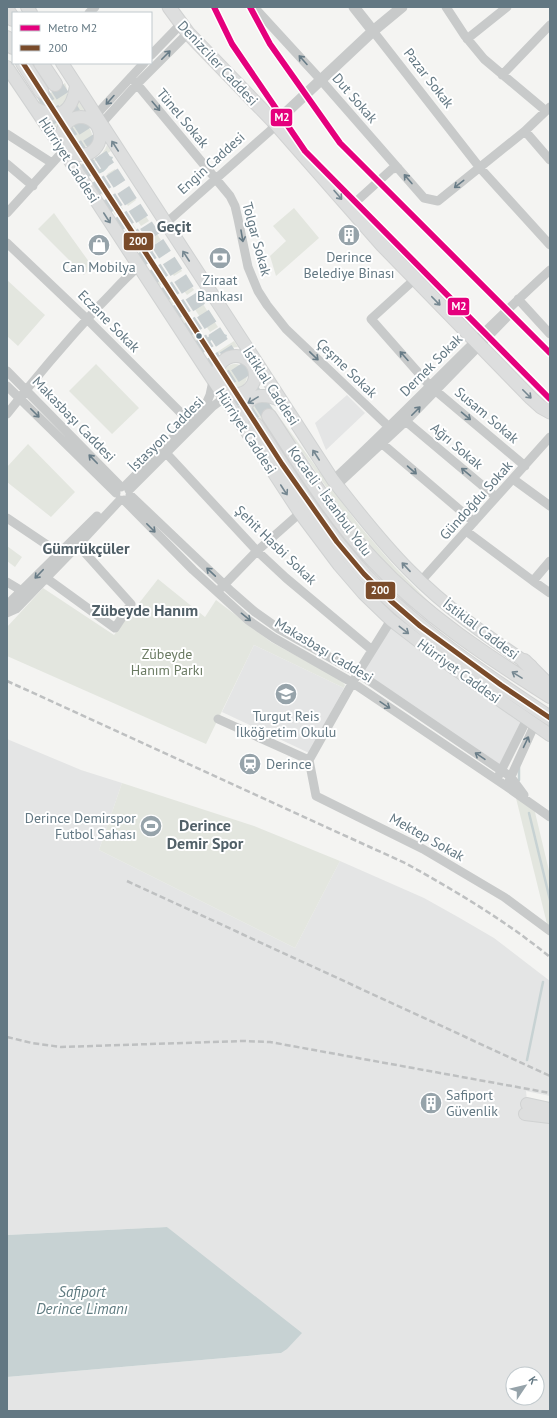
<svg xmlns="http://www.w3.org/2000/svg" width="557" height="1418" font-family="'PT Sans',sans-serif">
	<rect width="100%" height="100%" fill="#f4f4f2"/>
	<!-- built -->
	<path fill="#e4e5e5" fill-rule="evenodd" d="M347,395L365,413L326,450L315,423Z
		M389,626L522,724L501,766L361,672Z
		M254,645L344,688L309,753L222,712Z
		M7,739L81,770L122,783L99,850L295,948L340,861L424,898L458,917L494,938L550,981V1096L526,1091L527,1101L550,1117V1411H7V1377L281,1353L167,1227L7,1235ZM513,1374H537V1398H513Z"/>
	<!-- green -->
	<path fill="#e3e6df" d="M65,83C71,98 65,107 49,110L36,103Z
		M76,98L85,110C69,111 62,116 55,131L46,117Z
		M68 136a12 12 0 1 1 24 0a12 12 0 1 1-24 0Z
		M107,145L111,151L82,170L77,164C91,163 102,158 107,145Z
		M115,169L123,181L115,187L107,174Z
		M102,178L110,190L102,195L94,183Z
		M128,188L136,200L128,206L120,193Z
		M115,197L123,209L115,215L107,202Z
		M294,208L319,238L276,276L270,256L286,241L273,226Z
		M141,209L149,221L141,226L133,214Z
		M54,213L92,266L84,275L38,229Z
		M128,217L136,229L128,235L120,222Z
		M153,228L161,240L153,246L145,233Z
		M140,237L148,249L140,254L132,242Z
		M174,259L182,271L174,276L166,264Z
		M159,268L167,281L159,286L151,274Z
		M186,278L194,290L187,295L178,283Z
		M7,280L45,315L18,346L7,336Z
		M172,288L180,300L172,305L164,293Z
		M200,299L208,312L200,317L192,305Z
		M186,308L194,321L186,326L178,314Z
		M210,315L218,327L210,332L202,320Z
		M196,324L204,336L196,342L188,329Z
		M234,341L238,347C225,348 215,354 210,367L205,360Z
		M223 376a12 12 0 1 1 24 0a12 12 0 1 1-24 0Z
		M96,364L139,408L112,434L69,391Z
		M261,401L268,404L272,407L358,524L395,567L427,600L464,633L424,602L373,550L352,525L275,412L250,428L246,421L253,404Z
		M28,444L75,492L51,517L7,482V467Z
		M7,546L22,557L15,567L7,561Z
		M158,579L205,617L216,600L271,642L341,680L345,685L344,688L254,645L206,744L7,656V627L43,588L114,635Z
		M122,783L254,826L340,861L295,948L99,850Z
		M515,794L534,808L550,875V930L548,928Z"/>
	<!-- water -->
	<path fill="#c7d2d3" d="M109,156L113,157C107,172 103,174 87,176V172C99,172 106,168 109,156Z
		M221,333L227,335L226,338C215,336 209,340 203,350L200,349L209,336Z
		M167,1227L302,1333L287,1349L281,1353L7,1377V1235Z"/>
	<g fill="none" stroke-linecap="round" stroke-linejoin="round">
		<!-- stream -->
		<path stroke="#c7d2d3" stroke-width="2.5" d="M519,780V767
			M529,813L550,900
			M527,1060L543,982"/>
		<!-- trunk-tunnel -->
		<path stroke="#c8cfd1" stroke-width="14" stroke-dasharray="14 7" stroke-linecap="butt" d="M55,84L269,416
			M41,91L256,425"/>
		<!-- secondary casing -->
		<g stroke="#d0d2d2" stroke-width="14">
			<path id="secondary" d="M27,7L31,13
				M62,63L333,480C357,511 382,543 409,570C445,607 488,637 531,666
				M7,67L63,150L300,513L339,565L364,594L391,620L451,666L550,735
				M35,108C59,121 72,113 76,86
				M62 136a19 19 0 1 1 38 0a19 19 0 1 1-38 0Z
				M217 375a19 19 0 1 1 38 0a19 19 0 1 1-38 0Z
				M242,425C243,419 243,412 246,406C252,392 270,395 281,401
				M527,1104L550,1109
				M525,1114L550,1117"/>
		</g>
		<!-- primary casing -->
		<g stroke="#d1d2d2" stroke-width="15">
			<path id="primary" d="M169,7L188,33L275,123L382,245L531,398L541,407L550,412"/>
		</g>
		<!-- trunk casing -->
		<g stroke="#d1d2d2" stroke-width="16">
			<path id="trunk" d="M7,10L13,19
				M7,38L13,47
				M23,63L41,91
				M41,63L55,84
				M269,416C302,466 333,518 374,561C425,616 487,656 550,696
				M256,425C289,476 322,529 364,574C418,631 485,675 550,718
				M524,661L550,687"/>
		</g>
		<!-- minor -->
		<path stroke="#c8caca" stroke-width="9" d="M254,7L320,79L424,198L438,201L525,131L550,107
			M446,7L465,36L484,59L546,111
			M89,13L95,7
			M373,31L480,168L550,245
			M467,39L507,7
			M151,55L181,24
			M502,75L550,25
			M131,77L230,196L235,206L238,219L248,267L258,291L267,305L286,329L389,427
			M95,116L144,63
			M101,124L139,82L188,33
			M525,131L550,160
			M7,134L52,163
			M7,164L33,186
			M349,208L392,169L398,168
			M7,213L66,148
			M165,224L271,130L275,123
			M7,243L87,319L189,421
			M415,279L371,319L430,386L525,466
			M518,299L550,334
			M7,371L121,487
			M7,386L116,493
			M7,414C36,377 67,341 99,306C112,293 124,279 138,267
			M402,418L496,497
			M379,441L474,522
			M167,454L257,551L286,578L372,650
			M513,479L550,506
			M333,480C407,412 475,338 550,270
			M337,485L406,421L508,316
			M125,486L206,404L210,395L213,381
			M129,490L212,407L224,398
			M130,495L232,592L255,612L279,629L358,673L502,771L510,776L524,795
			M124,500L193,570L248,620L274,638L353,683L506,786L550,817
			M7,518L59,553
			M466,531L533,581L550,561
			M46,578L115,628L131,604L78,545
			M421,581L550,437
			M533,581L550,593
			M7,582L22,591
			M221,588L257,551L300,513
			M7,605L97,516
			M7,613L16,609L78,545L120,500
			M218,719L309,760L358,673L391,620
			M309,760L316,796L423,849L504,897L550,931
			M499,775L527,719
			M509,781L535,724"/>
		<!-- tertiary -->
		<path stroke="#c8caca" stroke-width="11" d="M354,7L373,31
			M275,123L373,31L402,7"/>
		<!-- secondary -->
		<use href="#secondary" stroke="#dddede" stroke-width="12"/>
		<!-- primary -->
		<use href="#primary" stroke="#dddede" stroke-width="13"/>
		<!-- trunk -->
		<use href="#trunk" stroke="#dddede" stroke-width="14"/>
		<!-- rail -->
		<path stroke="#bec0c1" stroke-width="2.5" stroke-dasharray="6 3" stroke-linecap="butt" d="M7,681L407,864C457,892 506,921 550,957
			M127,881L550,1076
			M7,1037L32,1043L61,1047L243,1041L270,1042L550,1093"/>
		<!-- bus-1 casing -->
		<g stroke="#fff" stroke-width="8">
			<path id="bus-1" d="M23,63L282,464L337,542L364,574L391,601L420,626L501,685L550,718"/>
		</g>
		<!-- bus-1 -->
		<use href="#bus-1" stroke="#7a4b2a" stroke-width="5"/>
		<!-- metro-1 casing -->
		<g stroke="#fff" stroke-width="9">
			<path id="metro-1" d="M214,7L232,44L305,151L550,399
				M250,7L270,44L340,143L550,353"/>
		</g>
		<!-- metro-1 -->
		<use href="#metro-1" stroke="#e5007d" stroke-width="6"/>
	</g>
	<!-- one-way arrows -->
	<defs><path id="oneway-shaft" d="M-6 0H5M1.5-3L5.5 0L1.5 3" fill="none" stroke-width="1.6" stroke-linecap="round" stroke-linejoin="round"/></defs>
	<g stroke="#687c87">
		<use href="#oneway-shaft" transform="translate(166 55) rotate(-45)"/>
		<use href="#oneway-shaft" transform="translate(303 60) rotate(-132)"/>
		<use href="#oneway-shaft" transform="translate(110 100) rotate(132)"/>
		<use href="#oneway-shaft" transform="translate(156 106) rotate(50)"/>
		<use href="#oneway-shaft" transform="translate(408 179) rotate(-131)"/>
		<use href="#oneway-shaft" transform="translate(459 184) rotate(142)"/>
		<use href="#oneway-shaft" transform="translate(242 236) rotate(80)"/>
		<use href="#oneway-shaft" transform="translate(314 356) rotate(44)"/>
		<use href="#oneway-shaft" transform="translate(404 356) rotate(-132)"/>
		<use href="#oneway-shaft" transform="translate(416 411) rotate(-45)"/>
		<use href="#oneway-shaft" transform="translate(35 413) rotate(45)"/>
		<use href="#oneway-shaft" transform="translate(466 416) rotate(40)"/>
		<use href="#oneway-shaft" transform="translate(93 459) rotate(-134)"/>
		<use href="#oneway-shaft" transform="translate(412 470) rotate(41)"/>
		<use href="#oneway-shaft" transform="translate(466 472) rotate(-140)"/>
		<use href="#oneway-shaft" transform="translate(151 528) rotate(45)"/>
		<use href="#oneway-shaft" transform="translate(211 572) rotate(-137)"/>
		<use href="#oneway-shaft" transform="translate(39 574) rotate(134)"/>
		<use href="#oneway-shaft" transform="translate(246 617) rotate(39)"/>
		<use href="#oneway-shaft" transform="translate(385 705) rotate(34)"/>
		<use href="#oneway-shaft" transform="translate(526 742) rotate(-65)"/>
		<use href="#oneway-shaft" transform="translate(480 756) rotate(-146)"/>
	</g>
	<g stroke="#758791">
		<use href="#oneway-shaft" transform="translate(115 146) rotate(-123)"/>
		<use href="#oneway-shaft" transform="translate(338 195) rotate(49)"/>
		<use href="#oneway-shaft" transform="translate(107 218) rotate(57)"/>
		<use href="#oneway-shaft" transform="translate(186 256) rotate(-123)"/>
		<use href="#oneway-shaft" transform="translate(436 301) rotate(46)"/>
		<use href="#oneway-shaft" transform="translate(527 394) rotate(45)"/>
		<use href="#oneway-shaft" transform="translate(253 400) rotate(149)"/>
		<use href="#oneway-shaft" transform="translate(316 455) rotate(-123)"/>
		<use href="#oneway-shaft" transform="translate(284 490) rotate(57)"/>
		<use href="#oneway-shaft" transform="translate(406 567) rotate(-133)"/>
		<use href="#oneway-shaft" transform="translate(404 630) rotate(38)"/>
		<use href="#oneway-shaft" transform="translate(517 675) rotate(-148)"/>
	</g>
	<!-- icons -->
	<defs>
		<g id="building-disc" transform="scale(1.15)"><circle r="9.5" fill="#96a3aa" stroke="#fff"/><path d="M-4-6H4V6H1V3H-1V6H-4ZM-2.5-4.3h1.7v1.8h-1.7ZM.8-4.3h1.7v1.8H.8ZM-2.5-1h1.7V.8h-1.7ZM.8-1h1.7V.8H.8Z" fill="#fff"/></g>
		<g id="shop-disc" transform="scale(1.15)"><circle r="9.5" fill="#96a3aa" stroke="#fff"/><path d="M-5-2.5h2.3a2.7 3.5 0 0 1 5.4 0H5L5.5 6h-11ZM-1.5-2.5h3a1.5 2.3 0 0 0-3 0Z" fill="#fff"/></g>
		<g id="bank-disc" transform="scale(1.15)"><circle r="9.5" fill="#96a3aa" stroke="#fff"/><path d="M-6-4H6V4H-6ZM0-2.3a2.3 2.3 0 1 0 0 4.6a2.3 2.3 0 1 0 0-4.6Z" fill="#fff"/></g>
		<g id="school-disc" transform="scale(1.15)"><circle r="9.5" fill="#96a3aa" stroke="#fff"/><path d="M0-5L7-2L0 1L-7-2ZM-4 1L0 2.5L4 1V4Q0 6-4 4Z" fill="#fff"/></g>
		<g id="station-disc" transform="scale(1.15)"><circle r="9.5" fill="#96a3aa" stroke="#fff"/><path d="M-3-6H3Q5-6 5-4V2Q5 4 3 4L4.5 6H3L1.5 4h-3L-3 6H-4.5L-3 4Q-5 4-5 2V-4Q-5-6-3-6ZM-3.5-4v3h7v-3ZM-3.5 1v1.5H-2V1ZM2 1v1.5H3.5V1Z" fill="#fff"/></g>
		<g id="stadium-disc" transform="scale(1.15)"><circle r="9.5" fill="#96a3aa" stroke="#fff"/><path d="M0-5a6.5 5 0 1 0 0 10a6.5 5 0 1 0 0-10ZM-3.5-1.8h7v3.6h-7Z" fill="#fff"/></g>
	</defs>
	<g fill-rule="evenodd">
		<use href="#building-disc" x="349" y="235"/>
		<use href="#shop-disc" x="99" y="245"/>
		<use href="#bank-disc" x="220" y="258"/>
		<use href="#school-disc" x="286" y="694"/>
		<use href="#station-disc" x="250" y="764"/>
		<use href="#stadium-disc" x="151" y="826"/>
		<use href="#building-disc" x="431" y="1103"/>
	</g>
	<!-- markers -->
	<circle fill="#637883" stroke="#fff" stroke-width="1.5" cx="199" cy="336" r="3.5"/>
	<g text-anchor="middle" stroke-width="4" stroke-linejoin="round" paint-order="stroke">
		<!-- street labels -->
		<g font-size="14" fill="#637883" stroke="#fff">
			<text transform="translate(218 63) rotate(47)" y="5">Denizciler Caddesi</text>
			<text transform="translate(429 78) rotate(52)" y="5">Pazar Sokak</text>
			<text transform="translate(355 98) rotate(49)" y="5">Dut Sokak</text>
			<text transform="translate(183 118) rotate(50)" y="5">Tünel Sokak</text>
			<text transform="translate(69 160) rotate(57)" y="5">Hürriyet Caddesi</text>
			<text transform="translate(211 163) rotate(-42)" y="5">Engin Caddesi</text>
			<text transform="translate(257 239) rotate(75)" y="5">Tolgar Sokak</text>
			<text transform="translate(109 321) rotate(45)" y="5">Eczane Sokak</text>
			<text transform="translate(431 365) rotate(-45)" y="5">Dernek Sokak</text>
			<text transform="translate(347 368) rotate(44)" y="5">Çeşme Sokak</text>
			<text transform="translate(271 386) rotate(57)" y="5">İstiklal Caddesi</text>
			<text transform="translate(487 415) rotate(40)" y="5">Susam Sokak</text>
			<text transform="translate(74 419) rotate(46)" y="5">Makasbaşı Caddesi</text>
			<text transform="translate(246 431) rotate(57)" y="5">Hürriyet Caddesi</text>
			<text transform="translate(166 434) rotate(-45)" y="5">İstasyon Caddesi</text>
			<text transform="translate(457 446) rotate(40)" y="5">Ağrı Sokak</text>
			<text transform="translate(476 500) rotate(-48)" y="5">Gündoğdu Sokak</text>
			<text transform="translate(330 501) rotate(54)" y="5">Kocaeli - İstanbul Yolu</text>
			<text transform="translate(276 545) rotate(44)" y="5">Şehit Hasbi Sokak</text>
			<text transform="translate(481 629) rotate(37)" y="5">İstiklal Caddesi</text>
			<text transform="translate(324 650) rotate(31)" y="5">Makasbaşı Caddesi</text>
			<text transform="translate(459 671) rotate(36)" y="5">Hürriyet Caddesi</text>
			<text transform="translate(427 837) rotate(29)" y="5">Mektep Sokak</text>
		</g>
		<!-- poi labels -->
		<g font-size="14" fill="#637883" stroke="#fff">
			<text x="349" y="262">Derince<tspan x="349" dy="16">Belediye Binası</tspan></text>
			<text x="99" y="272">Can Mobilya</text>
			<text x="220" y="285">Ziraat<tspan x="220" dy="16">Bankası</tspan></text>
			<text x="286" y="721">Turgut Reis<tspan x="286" dy="16">İlköğretim Okulu</tspan></text>
			<text x="266" y="769" text-anchor="start">Derince</text>
			<text x="136" y="823" text-anchor="end">Derince Demirspor<tspan x="136" dy="16">Futbol Sahası</tspan></text>
			<text x="446" y="1100" text-anchor="start">Safiport<tspan x="446" dy="16">Güvenlik</tspan></text>
		</g>
		<!-- park labels -->
		<g font-size="14" fill="#6a7a62" stroke="#fff">
			<text x="167" y="659">Zübeyde<tspan x="167" dy="16">Hanım Parkı</tspan></text>
		</g>
		<!-- water labels -->
		<g font-size="15" font-style="italic" fill="#5f7b80" stroke="#fff">
			<text x="82" y="1297">Safiport<tspan x="82" dy="17">Derince Limanı</tspan></text>
		</g>
		<!-- quarter labels -->
		<g font-size="16" font-weight="bold" fill="#516068" stroke="#fff">
			<text x="174" y="232">Geçit</text>
			<text x="86" y="554">Gümrükçüler</text>
			<text x="145" y="616">Zübeyde Hanım</text>
			<text x="205" y="831">Derince<tspan x="205" dy="18">Demir Spor</tspan></text>
		</g>
	</g>
	<g stroke="#fff" stroke-width="1.5">
		<rect x="270" y="108" width="23" height="19" rx="4" fill="#e5007d"/>
		<rect x="123" y="232" width="31" height="19" rx="4" fill="#7a4b2a"/>
		<rect x="447" y="297" width="23" height="19" rx="4" fill="#e5007d"/>
		<rect x="365" y="581" width="31" height="19" rx="4" fill="#7a4b2a"/>
	</g>
	<g font-size="11" text-anchor="middle" font-weight="bold" fill="#fff">
		<text x="282" y="121">M2</text>
		<text x="138" y="245">200</text>
		<text x="459" y="310">M2</text>
		<text x="380" y="594">200</text>
	</g>
	<!-- border -->
	<rect width="557" height="1418" fill="none" stroke="#637883" stroke-width="16"/>
	<!-- legend -->
	<rect x="12" y="12" width="140" height="52" fill="#ffffff" stroke="#c1c9cd"/>
	<rect x="20" y="25" width="20" height="6" fill="#e5007d" stroke="#c1c9cd"/>
	<text x="48" y="32" font-size="12" fill="#637883">Metro M2</text>
	<rect x="20" y="45" width="20" height="6" fill="#7a4b2a" stroke="#c1c9cd"/>
	<text x="48" y="52" font-size="12" fill="#637883">200</text>
	<!-- north arrow -->
	<g transform="translate(525 1386) rotate(55)"><circle r="19" fill="#ffffff" stroke="#c1c9cd"/>
	<path d="M0-3L7 15L0 10L-7 15Z" fill="#96a3aa"/>
	<text y="-6" font-size="11" font-weight="bold" text-anchor="middle" fill="#637883">K</text>
	</g>
</svg>
